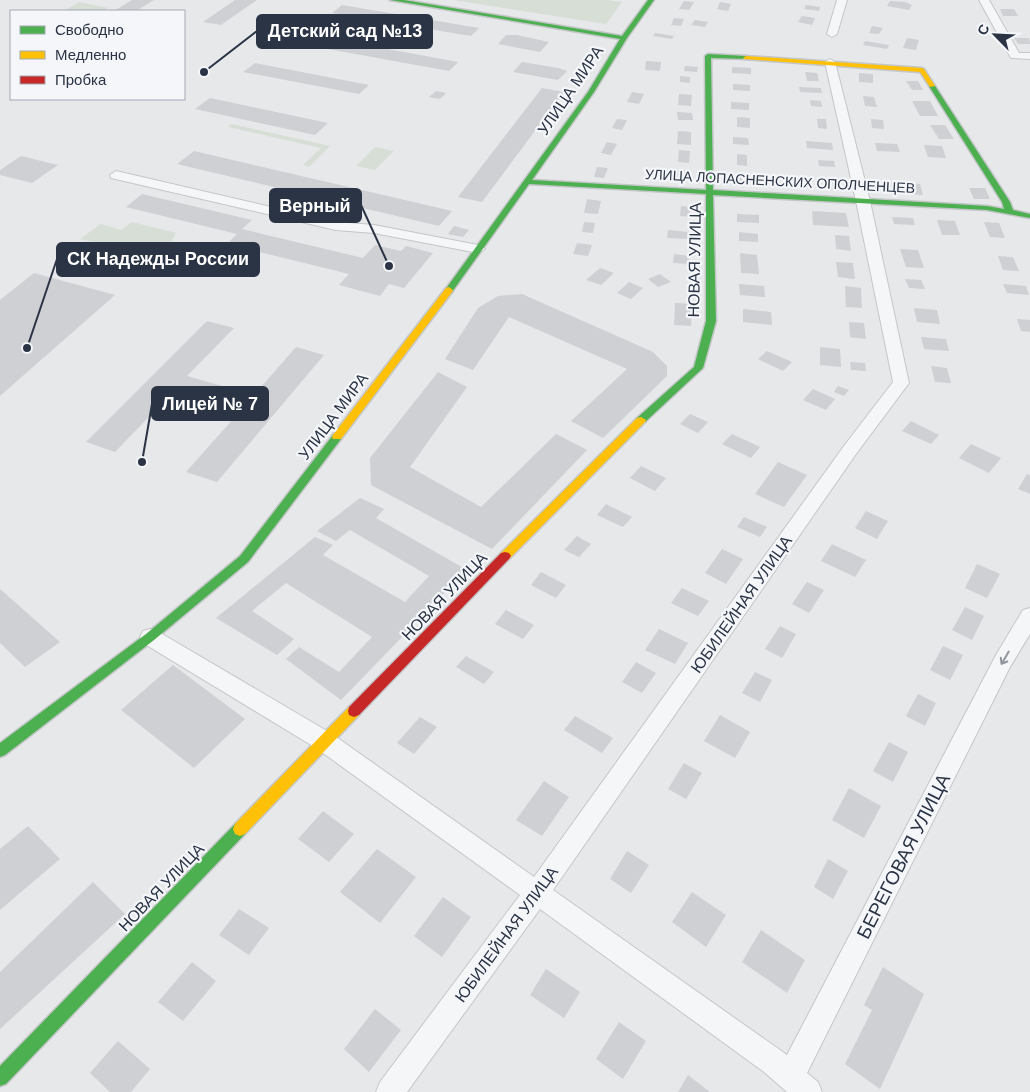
<svg xmlns="http://www.w3.org/2000/svg" width="1030" height="1092" font-family="Helvetica,sans-serif">
	<rect width="100%" height="100%" fill="#e6e8ea"/>
	<!-- green -->
	<path fill="#d6ded6" d="M453,0H607L622,2L606,24Z
		M79,2L108,8L103,11H64Z
		M231,124L330,146L309,167L303,165L321,148L228,127Z
		M375,147L394,151L375,170L356,166Z
		M132,222L176,233L169,246L181,250L173,258L80,239L101,224L121,230Z"/>
	<!-- building -->
	<path fill="#ced0d3" d="M132,0H154L136,11H114Z
		M235,0H257L221,25L203,22Z
		M684,1L694,2L689,10L679,9Z
		M890,1L905,2L912,5L909,10L887,6Z
		M720,2L731,4L728,11L717,9Z
		M342,5L479,28L471,36L332,13Z
		M806,5L820,7L819,11L804,9Z
		M1000,9H1014L1018,16H1003Z
		M802,16L815,18L812,25L798,22Z
		M674,18L684,19L681,26L671,25Z
		M695,20L708,22L705,27L691,25Z
		M872,26L883,28L879,34L869,33Z
		M296,32L458,62L449,71L284,41Z
		M655,33L674,36L672,39L653,36Z
		M506,35H517L549,42L540,52L498,44Z
		M907,38L919,40L916,50L903,48Z
		M1014,38H1029L1030,44H1018Z
		M865,41L889,45L887,49L863,45Z
		M646,61L661,62L660,71L645,70Z
		M522,62L558,68L567,71L558,80L513,72Z
		M255,63L369,85L359,94L243,72Z
		M685,66L698,67L697,72L684,71Z
		M732,67L751,68V74L732,73Z
		M805,72L817,73L819,81H807Z
		M859,73L873,74V83L859,82Z
		M680,76L690,77V83L680,82Z
		M906,81H918L923,90H912Z
		M733,84L750,85V91L733,90Z
		M799,87L821,88L822,93L800,92Z
		M542,88L564,92L482,202L458,197Z
		M436,91L446,93L440,99L429,97Z
		M632,92L644,94L639,104L627,102Z
		M679,94L692,95L691,106L678,105Z
		M863,96L874,97L877,107L865,106Z
		M210,98L328,123L315,135L195,109Z
		M810,100L821,101L822,107L811,106Z
		M912,101H930L938,116H920Z
		M731,102L749,103V110L731,109Z
		M677,112L692,113L693,120H678Z
		M737,117L750,118V128L737,127Z
		M617,119L627,120L622,130L612,128Z
		M817,119H826L827,129L818,128Z
		M871,119L883,120L884,129L872,128Z
		M930,125H945L954,139H939Z
		M678,131L691,132V145L677,144Z
		M733,137L748,138L749,145L733,144Z
		M806,141L832,143L833,150L807,148Z
		M607,142L617,144L611,155L601,153Z
		M875,143L897,144L900,152L877,151Z
		M924,145L942,146L946,158L928,157Z
		M679,150L690,151L689,163L678,162Z
		M194,151L435,207L452,211L439,226L177,164Z
		M737,154L747,155V166L737,165Z
		M21,156L58,165L32,183L0,175V170Z
		M818,160L834,161L835,167L819,166Z
		M597,167L608,168L604,178L594,177Z
		M671,170L691,171L690,179L671,177Z
		M738,173L748,174V185L737,184Z
		M826,179L839,180L840,191L827,190Z
		M882,181L920,184L923,195L884,192Z
		M969,188H985L990,199H974Z
		M142,194L252,220L242,229L363,258L375,245L401,251L406,246L433,253L404,288L389,284L380,296L339,285L349,274L227,244L237,234L126,207Z
		M587,199L601,201L598,214L584,213Z
		M681,206L690,207V217L680,216Z
		M812,211L846,213L849,227L813,225Z
		M737,214L759,215V223L737,222Z
		M892,217L913,218L915,225L894,224Z
		M937,220L955,221L960,235H942Z
		M584,222L595,223L593,233L582,232Z
		M984,222L999,223L1005,238L990,237Z
		M454,226L469,230L463,237L448,234Z
		M668,230L689,232V239L667,238Z
		M739,232L758,234V242L739,241Z
		M835,235L849,236L851,251L836,249Z
		M577,243L592,245L588,256L573,254Z
		M900,249L918,250L924,268L906,267Z
		M740,253L757,255L759,274L741,273Z
		M674,254L689,256V264L673,263Z
		M998,256L1013,257L1019,271L1003,270Z
		M836,262L853,263L855,279L838,277Z
		M600,268L614,273L601,285L586,280Z
		M34,273L115,295L0,396V300Z
		M660,274L671,282L658,287L648,279Z
		M905,279L921,280L925,289L909,288Z
		M629,282L643,288L631,299L617,293Z
		M739,284L764,286L765,297L740,295Z
		M1003,284L1026,286L1029,295L1007,293Z
		M845,286L861,288L862,308L846,307Z
		M522,294L653,352L667,366V376L603,438L571,421L627,369L509,317L473,370L445,359L478,308L498,296Z
		M675,303L692,304L691,326L674,325Z
		M914,308L937,310L940,324L917,322Z
		M743,309L771,312L772,325L743,322Z
		M1017,319L1030,320V332L1021,331Z
		M207,321L234,328L187,376L254,395L296,347L324,355L217,482L186,472L233,419L166,399L115,452L86,442Z
		M849,322L864,323L866,339L850,337Z
		M921,337L946,339L949,351L924,349Z
		M820,347L840,349L841,367L820,365Z
		M767,351L792,362L783,371L758,359Z
		M850,362L865,363L866,371L851,370Z
		M931,366L947,368L951,383L935,382Z
		M438,372L467,387L410,467L481,507L556,434L587,450L492,549L371,485L370,458Z
		M838,386L849,390L844,396L834,392Z
		M813,389L835,399L826,410L803,400Z
		M690,414L708,422L698,433L680,424Z
		M911,421L939,435L931,444L902,431Z
		M732,434L760,447L751,458L722,444Z
		M971,444L1001,458L989,473L959,458Z
		M778,462L807,475L784,507L755,494Z
		M641,466L666,478L655,491L630,478Z
		M1027,474L1030,475V494L1018,489Z
		M360,498L384,509L376,518L467,570L341,700L286,659L299,647L339,672L372,637L286,583L252,611L294,639L277,655L216,618L315,537L333,545L323,555L405,602L429,576L350,530L336,541L317,531Z
		M606,504L632,517L623,527L597,515Z
		M866,511L888,521L877,539L855,528Z
		M744,517L767,527L760,537L737,527Z
		M577,536L591,544L579,557L564,550Z
		M832,544L866,560L855,577L821,561Z
		M722,549L743,559L726,584L705,573Z
		M977,564L1000,574L987,598L965,588Z
		M541,572L566,585L556,598L531,585Z
		M807,582L824,590L809,613L792,604Z
		M682,588L709,601L698,616L671,603Z
		M0,589L60,642L25,667L0,643Z
		M965,607L984,616L972,640L952,630Z
		M506,610L534,625L523,639L495,624Z
		M780,626L796,634L782,658L765,649Z
		M659,629L688,643L675,664L645,650Z
		M943,646L963,655L950,680L930,670Z
		M466,656L494,672L484,684L456,667Z
		M636,662L656,673L642,693L622,682Z
		M173,665L245,719L194,768L121,710Z
		M755,672L772,680L760,702L742,693Z
		M918,694L936,703L925,726L906,716Z
		M720,715L750,732L735,758L704,741Z
		M575,716L613,738L602,753L564,730Z
		M420,717L437,727L414,754L397,743Z
		M889,742L908,752L893,782L873,771Z
		M684,763L702,773L686,799L668,789Z
		M544,781L569,797L542,836L516,820Z
		M849,788L881,806L864,838L832,820Z
		M323,811L354,834L329,862L298,839Z
		M28,826L60,859L0,910V849Z
		M377,849L416,877L380,923L340,892Z
		M627,851L649,865L631,893L610,879Z
		M828,859L848,871L833,899L814,887Z
		M93,882L125,914L0,1029V972Z
		M692,892L726,915L706,947L672,922Z
		M443,897L471,917L442,957L414,936Z
		M239,909L269,928L249,955L219,935Z
		M761,930L805,960L787,993L742,962Z
		M192,962L216,981L183,1021L158,1002Z
		M883,967L924,994L880,1089L845,1064L872,1010L864,1005Z
		M546,969L580,992L564,1018L530,995Z
		M375,1009L401,1030L369,1072L344,1049Z
		M619,1022L646,1041L623,1079L596,1059Z
		M118,1041L150,1069L131,1092H110L90,1073Z
		M688,1075L710,1092H678Z"/>
	<g fill="none" stroke-linecap="round" stroke-linejoin="round">
		<!-- street casing -->
		<g stroke="#c4c6c8" stroke-width="2">
			<path id="street" d="M837,0H847L837,34L832,37L827,34Z
				M979,0H989L1019,53H1030V59L1011,58Z
				M830,59L835,62L870,201L909,383L856,454L553,890L787,1055L996,655L1023,610L1030,608V634L1010,667L807,1073L818,1082L822,1092H787L764,1072L540,909L407,1092H376L380,1082L520,895L316,748L143,643L140,637L143,631L150,629L157,631L332,734L534,877L844,446L893,382L856,201L825,62Z
				M116,171L336,222L374,225L478,245L485,249L478,253L374,233L336,230L111,178L110,175Z"/>
		</g>
		<!-- fast casing -->
		<g stroke="#c4c6c8" stroke-width="3">
			<path id="fast" d="M390,0H404L622,36L648,0H654L627,38L594,92L532,180L706,190L705,56L708,54L746,56L749,58L748,59L711,58L713,190L987,206L1004,209L1002,202L929,86L932,84L935,86L1010,202L1013,210L1030,214V218L987,210L713,195L716,321L703,368L645,422H637L636,420L637,418L694,367L706,321V194L529,184L452,292L449,293L445,290L588,92L620,39Z
				M337,434L342,437L341,439L248,562L154,640L5,755L0,757V743L146,634L240,556L333,435Z
				M240,822L245,824L247,829L245,834L6,1084L0,1086V1066L235,824Z"/>
		</g>
		<!-- slow casing -->
		<g stroke="#c4c6c8" stroke-width="3">
			<path id="slow" d="M746,56L922,68L924,69L935,86L930,87L920,72L744,59L743,58Z
				M449,287L453,290L452,292L341,439H333L332,437L333,435L446,288Z
				M641,417L646,420L645,422L509,559H501L499,556L501,553L637,418Z
				M354,705L359,707L360,711L359,715L245,834L240,836L235,834L233,829L235,824L349,707Z"/>
		</g>
		<!-- jam casing -->
		<g stroke="#c4c6c8" stroke-width="3">
			<path id="jam" d="M505,552L509,553L511,556L509,559L359,715L354,717L349,715L348,711L349,707L501,553Z"/>
		</g>
		<!-- street -->
		<use href="#street" fill="#f5f6f7" fill-rule="evenodd"/>
		<!-- fast -->
		<use href="#fast" fill="#4caf50" fill-rule="evenodd"/>
		<!-- slow -->
		<use href="#slow" fill="#ffc107" fill-rule="evenodd"/>
		<!-- jam -->
		<use href="#jam" fill="#c62828" fill-rule="evenodd"/>
	</g>
	<!-- one-way arrows -->
	<defs><path id="oneway-shaft" d="M-6 0H5M1.5-3L5.5 0L1.5 3" fill="none" stroke-width="1.6" stroke-linecap="round" stroke-linejoin="round" transform="scale(1.25)"/></defs>
	<use stroke="#90959e" href="#oneway-shaft" transform="translate(1005 658) rotate(120)"/>
	<g text-anchor="middle" stroke-width="4.5" stroke-linejoin="round" paint-order="stroke">
		<!-- far-street labels -->
		<g font-size="14" fill="#2b3445" stroke="#f4f6f9">
			<text transform="translate(780 181) rotate(3)" y="5">УЛИЦА ЛОПАСНЕНСКИХ ОПОЛЧЕНЦЕВ</text>
		</g>
		<!-- street labels -->
		<g font-size="16" fill="#2b3445" stroke="#f4f6f9">
			<text transform="translate(570 90) rotate(-56)" y="6">УЛИЦА МИРА</text>
			<text transform="translate(694 260) rotate(-89)" y="6">НОВАЯ УЛИЦА</text>
			<text transform="translate(333 416) rotate(-53)" y="6">УЛИЦА МИРА</text>
			<text transform="translate(444 596) rotate(-46)" y="6">НОВАЯ УЛИЦА</text>
			<text transform="translate(741 604) rotate(-55)" y="6">ЮБИЛЕЙНАЯ УЛИЦА</text>
			<text transform="translate(161 887) rotate(-46)" y="6">НОВАЯ УЛИЦА</text>
			<text transform="translate(506 934) rotate(-54)" y="6">ЮБИЛЕЙНАЯ УЛИЦА</text>
		</g>
		<!-- near-street labels -->
		<g font-size="19" fill="#2b3445" stroke="#f4f6f9">
			<text transform="translate(903 856) rotate(-63)" y="7">БЕРЕГОВАЯ УЛИЦА</text>
		</g>
	</g>
	<!-- callouts -->
	<path fill="none" stroke="#2b3445" stroke-width="2" d="M204 72L257 31M389 266L361 205M27 348L57 259M142 462L152 404"/>
	<g fill="#2b3445" stroke="#f4f6f9" stroke-width="2">
		<circle cx="204" cy="72" r="5"/>
		<circle cx="389" cy="266" r="5"/>
		<circle cx="27" cy="348" r="5"/>
		<circle cx="142" cy="462" r="5"/>
	</g>
	<g fill="#2b3445" stroke="#2b3445" stroke-width="2">
		<rect x="257" y="15" width="175" height="33" rx="5"/>
		<rect x="270" y="189" width="91" height="33" rx="5"/>
		<rect x="57" y="243" width="202" height="33" rx="5"/>
		<rect x="152" y="387" width="116" height="33" rx="5"/>
	</g>
	<g font-size="18" text-anchor="middle" font-weight="bold" fill="#fff">
		<text x="345" y="37">Детский сад №13</text>
		<text x="315" y="212">Верный</text>
		<text x="158" y="265">СК Надежды России</text>
		<text x="210" y="410">Лицей № 7</text>
	</g>
	<!-- legend -->
	<rect x="10" y="10" width="175" height="90" fill="#f4f6f9" stroke="#a4a8b1"/>
	<rect x="20" y="26" width="25" height="8" fill="#4caf50" stroke="#a4a8b1"/>
	<text x="55" y="35" font-size="15" fill="#2b3445">Свободно</text>
	<rect x="20" y="51" width="25" height="8" fill="#ffc107" stroke="#a4a8b1"/>
	<text x="55" y="60" font-size="15" fill="#2b3445">Медленно</text>
	<rect x="20" y="76" width="25" height="8" fill="#c62828" stroke="#a4a8b1"/>
	<text x="55" y="85" font-size="15" fill="#2b3445">Пробка</text>
	<!-- north arrow -->
	<g transform="translate(995 35) rotate(294)" stroke="#f4f6f9" stroke-width="4" paint-order="stroke">
	<path d="M0-4L9 19L0 12L-9 19Z" fill="#2b3445"/>
	<text y="-8" font-size="14" font-weight="bold" text-anchor="middle" fill="#2b3445">С</text>
	</g>
</svg>
